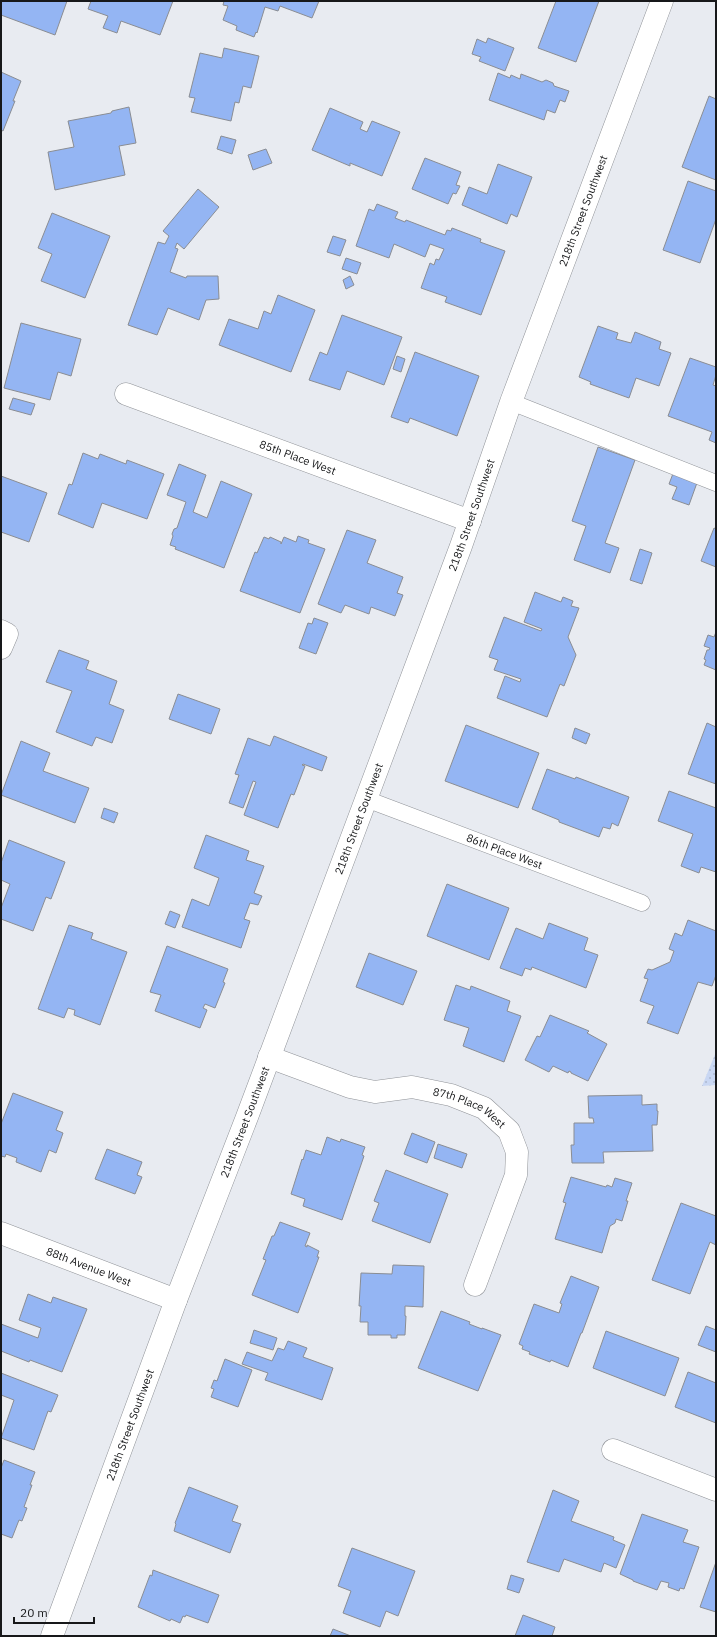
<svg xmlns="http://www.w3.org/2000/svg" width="717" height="1637" font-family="'IBM Plex Sans',sans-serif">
	<defs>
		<pattern id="grass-dots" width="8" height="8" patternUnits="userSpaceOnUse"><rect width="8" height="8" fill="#c9d7f3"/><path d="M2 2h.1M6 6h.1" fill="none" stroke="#acb8d0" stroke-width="1.8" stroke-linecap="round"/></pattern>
	</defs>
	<rect width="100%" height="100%" fill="#e8ebf1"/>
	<!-- grass -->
	<path fill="url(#grass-dots)" d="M716,1052V1085L702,1086Z"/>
	<!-- building -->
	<path fill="#94b5f3" stroke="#8a8d93" d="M1,1H67L55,35L1,15Z
		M91,1H173L160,35L121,21L117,33L103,28L108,16L88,9Z
		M224,1H319L312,18L280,6L278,11L265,7L257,33L256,32L254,37L236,30L237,26L223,20L228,6L223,5Z
		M556,1H599L576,62L538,48Z
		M488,38L514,48L505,71L479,61L481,57L472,54L477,39L486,43Z
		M224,48L259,56L251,88L243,86L239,103L235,102L231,121L191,112L195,98L189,97L200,53L222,58Z
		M1,72L21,81L13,101H15L3,131L1,130Z
		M498,73L510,78L511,75L520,79L521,74L542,82L546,80L553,83L554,86L569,91L565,102L560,100L555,113L547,110L544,120L489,100Z
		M709,96L716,99V180L682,167Z
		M129,107L136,143L119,146L125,175L55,190L48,152L74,147L68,121L111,113L112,111Z
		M330,108L363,122L360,129L367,132L372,121L400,132L382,176L350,163V166L312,150Z
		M221,136L236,140L232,154L217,149Z
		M266,149L272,163L253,170L248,155Z
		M425,158L461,172L456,185L460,186L456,194L453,193L448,204L412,189Z
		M498,164L532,177L517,217L511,214L507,224L462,205L469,187L487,194Z
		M688,181L716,191V219L700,263L663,250Z
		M198,189L219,207L184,249L177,243L175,248L178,249L170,272L186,278L187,276H218L219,299L206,300L199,320L168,308L157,335L128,325L158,242L165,244L169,236L163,231Z
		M377,204L398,212L395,218L405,222L406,220L445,235L447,230L451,231L452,228L481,239L480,242L505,251L481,315L445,302L447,297L421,288L430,263L434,265L436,259L439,260L444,249L430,244L425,257L394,244L389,258L356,246L369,209L374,211Z
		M52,213L110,236L85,298L41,281L52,254L38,248Z
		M333,236L346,240L340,256L327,252Z
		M346,258L361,263L357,274L342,269Z
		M350,276L354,285L346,289L343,280Z
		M278,295L315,310L291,372L219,345L229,319L258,329L264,311L271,314Z
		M342,315L402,337L384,385L347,371L340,390L309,380L320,352L327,355Z
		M21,323L81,339L71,376L58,372L50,400L4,388Z
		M598,326L618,333L616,339L631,343L635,332L661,342L659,349L671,353L659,386L636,378L629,398L590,384L591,382L579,377Z
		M415,352L479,376L457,436L410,418L408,423L391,417Z
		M397,356L405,359L401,372L393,369Z
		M690,358L716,367V375L713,385L716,386V443L709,440L712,432L668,416Z
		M13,398L35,404L31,415L9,409Z
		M598,447L635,460L605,543L619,548L610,573L574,560L586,526L572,521Z
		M83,453L98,459L100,454L126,464L127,460L164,474L147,519L102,503L93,528L58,514L69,484L72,485Z
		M179,464L206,475L193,512L207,518L221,481L252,494L224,568L175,549L176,547L170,545L173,536L172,534L174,529L177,528L186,502L167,495Z
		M674,471L698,480L689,505L672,499L677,487L669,484Z
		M1,476L47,493L29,542L1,532Z
		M714,528L716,529V567L701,561Z
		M347,530L376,540L367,563L403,577L397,593L403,595L395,616L371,607L369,614L345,605L341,613L318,604Z
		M298,536L309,540L308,543L325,549L300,613L240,591L255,552L257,553L264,537L269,539L270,537L281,542V544L284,537L296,542Z
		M640,549L652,553L642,584L630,580Z
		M535,592L561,602L563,597L573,601L571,606L579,608L568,637L576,655L564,686L560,684L547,717L497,698L505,676L520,682L521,679L494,670L498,660L489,657L504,617L541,631L542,629L524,622Z
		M314,618L328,623L316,654L299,648L308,623L312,624Z
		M716,632V670L704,665L706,660L704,659L707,650H709L710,648L704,646L708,635L714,637Z
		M59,650L89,661L86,669L117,681L109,704L124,710L112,743L96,737L92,746L56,732L72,691L46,682Z
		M178,694L220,709L211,734L169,719Z
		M707,723L716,727V784L688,774Z
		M466,725L539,753L518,808L445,781Z
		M575,728L590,734L586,744L572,738Z
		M274,736L327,757L322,771L303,764L302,765L305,766L294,795L291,794L278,828L244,815L256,782L253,781L243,808L229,803L239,775L235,774L248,738L270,746Z
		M21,741L50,753L43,771L89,788L75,823L1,795Z
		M547,769L575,779L576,777L629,797L618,826L612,823L610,829L603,827L599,837L559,822V820L532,809Z
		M669,791L716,808V872L701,867L699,873L681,866L693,834L658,821Z
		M104,808L118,813L114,823L101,818Z
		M206,835L249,851L246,860L264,866L254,893L262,896L258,905L250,903L244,919L250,921L241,948L182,927L192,899L209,906L219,878L194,868Z
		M9,840L65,862L51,899L46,897L33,931L1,919V908L10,884L1,880V863Z
		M447,884L509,908L489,960L427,936Z
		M170,911L180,915L175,928L165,924Z
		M688,920L716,931V975L712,986L698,982L678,1034L647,1023L654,1006L640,1001L648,979L644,978L648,969L652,970L670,962L674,951L669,949L675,933L682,936Z
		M549,923L588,938L584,950L598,955L586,988L532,967L531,970L525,968L522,976L500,968L516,928L543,939Z
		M69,925L93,933L91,939L127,952L100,1025L74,1015L75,1010L68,1008L64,1018L38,1009Z
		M167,946L228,969L223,982L225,983L215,1008L205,1004L203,1008L207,1010L200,1028L155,1011L161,995L150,992Z
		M369,953L417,971L403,1005L356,987Z
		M456,985L470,990L471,986L510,1001L507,1011L521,1016L504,1062L463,1046L469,1028L444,1020Z
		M550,1015L589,1031L587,1033L607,1044L588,1081L571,1073V1072L569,1071L568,1073L553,1066L549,1072L525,1060L537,1036L540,1037Z
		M13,1093L63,1112L56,1130L63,1133L56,1153L49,1150L41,1172L16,1162L17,1158L6,1154L5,1157L1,1156V1124Z
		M642,1095V1105L657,1104V1111H658L657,1125H652L653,1151L603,1152L604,1163H572L571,1145H574V1123H594L593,1118H589L588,1096Z
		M412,1133L435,1142L427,1163L404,1154Z
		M327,1137L340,1142L341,1139L365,1147L362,1155L364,1156L342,1220L303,1206L305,1199L291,1194L302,1159L303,1160L306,1150L321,1155Z
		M438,1144L467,1154L462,1168L434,1158Z
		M107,1149L142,1162L137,1175L142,1177L135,1194L95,1179Z
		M386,1170L448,1194L430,1243L372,1221L379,1203L374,1201Z
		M571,1177L606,1187L607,1185L612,1187L615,1178L632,1183L626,1201H628L622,1221L616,1219L615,1223L610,1226L602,1253L555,1239L566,1203L563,1202Z
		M681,1203L716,1216V1245L710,1242L690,1294L652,1280Z
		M280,1222L310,1233L305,1246L307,1247V1245L319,1251L317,1257H319L298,1313L252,1295L266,1260L263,1259L272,1236H274Z
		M393,1265L424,1266L423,1307L405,1306V1316H406L405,1335H397V1338H391V1335H368V1322H360L361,1306H359L361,1273L392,1274Z
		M571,1276L599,1287L582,1333H581L568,1367L551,1360L550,1362L529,1354L530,1352L522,1349L523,1346L519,1344L534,1304L559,1313L562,1304L560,1303Z
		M28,1294L51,1303L53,1297L87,1309L62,1372L30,1360L29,1362L1,1351V1324L38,1338L41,1328L19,1320Z
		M441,1311L470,1322L469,1324L482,1329V1328L501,1335L478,1391L418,1368Z
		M706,1326L716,1330V1352L698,1345Z
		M254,1330L277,1338L273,1350L250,1343Z
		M606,1331L679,1358L665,1396L593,1368Z
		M288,1341L307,1348L303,1357L333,1368L322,1400L265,1380L268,1373L242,1364L247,1352L272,1361L278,1348L284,1350Z
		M225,1359L252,1370L238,1407L211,1397L214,1389L211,1388L214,1380L217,1381Z
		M688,1372L716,1383V1423L675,1407Z
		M1,1373L58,1395L51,1412L48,1411L34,1450L1,1438L14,1400L1,1395Z
		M4,1460L35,1472L30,1485H32L24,1507L27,1508L22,1521L19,1520L12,1538L1,1534V1468Z
		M189,1487L238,1506L232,1521L241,1524L230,1553L174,1531L176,1524L175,1523Z
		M553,1490L579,1501L571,1521L614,1537L613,1540L625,1545L616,1568L604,1563L601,1572L564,1559L559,1572L527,1562Z
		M642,1514L688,1530L683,1542L699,1547L684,1589L680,1588L679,1591L668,1587L669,1583L661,1581L657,1590L633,1581V1580L620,1574Z
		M352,1548L415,1571L398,1616L386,1611L380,1627L343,1613L351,1591L338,1586Z
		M716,1562V1612L700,1607Z
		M153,1570L219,1595L208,1623L186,1615L185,1617L183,1616L180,1623L171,1619L170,1621L138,1607L150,1575L152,1576Z
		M511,1575L524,1579L519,1593L507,1589Z
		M523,1615L555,1627L552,1636H515Z
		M333,1629L351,1636H330Z"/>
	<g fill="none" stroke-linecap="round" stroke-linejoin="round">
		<!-- lane casing -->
		<g stroke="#909398" stroke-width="17">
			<g id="lane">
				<path d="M511,402L716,483"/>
				<path id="s1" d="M366,799L642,903"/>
			</g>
		</g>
		<!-- street casing -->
		<g stroke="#909398" stroke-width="23">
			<g id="street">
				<path id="s2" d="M126,394L470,521"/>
				<path d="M1,631L7,634L1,648"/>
				<path id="s3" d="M269,1057L350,1087L375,1092L412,1087L451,1095L484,1108L509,1131L517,1152L516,1175L475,1285"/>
				<path id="s4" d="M1,1233L176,1300"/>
				<path d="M613,1450L716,1490"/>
				<path id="s5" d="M52,1636L176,1300L247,1117L461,546L511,402L662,1"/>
			</g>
		</g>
		<!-- lane -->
		<use href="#lane" stroke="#fff" stroke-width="16"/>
		<!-- street -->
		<use href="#street" stroke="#fff" stroke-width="22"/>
	</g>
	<g text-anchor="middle" stroke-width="3" stroke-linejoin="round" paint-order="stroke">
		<!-- street labels -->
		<g font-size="11" fill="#17181a" stroke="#e8ebf1">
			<text dy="4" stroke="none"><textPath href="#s5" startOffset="1521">218th Street Southwest</textPath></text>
			<text dy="4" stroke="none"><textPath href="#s2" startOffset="183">85th Place West</textPath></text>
			<text dy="4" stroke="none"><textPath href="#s5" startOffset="1197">218th Street Southwest</textPath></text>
			<text dy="4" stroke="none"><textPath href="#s5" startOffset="873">218th Street Southwest</textPath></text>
			<text dy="4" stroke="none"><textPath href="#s1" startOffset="148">86th Place West</textPath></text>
			<text dy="4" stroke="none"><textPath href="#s3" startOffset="211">87th Place West</textPath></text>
			<text dy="4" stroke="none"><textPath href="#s5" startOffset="549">218th Street Southwest</textPath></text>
			<text dy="4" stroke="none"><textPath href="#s4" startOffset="94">88th Avenue West</textPath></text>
			<text dy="4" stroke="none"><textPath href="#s5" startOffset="225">218th Street Southwest</textPath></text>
		</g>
	</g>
	<!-- border -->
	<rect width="717" height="1637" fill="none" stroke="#17181a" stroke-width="4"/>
	<!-- scale -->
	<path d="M14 1617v6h80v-6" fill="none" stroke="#17181a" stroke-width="2"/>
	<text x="20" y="1617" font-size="12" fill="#17181a" stroke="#e8ebf1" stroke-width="3" paint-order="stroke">20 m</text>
</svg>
